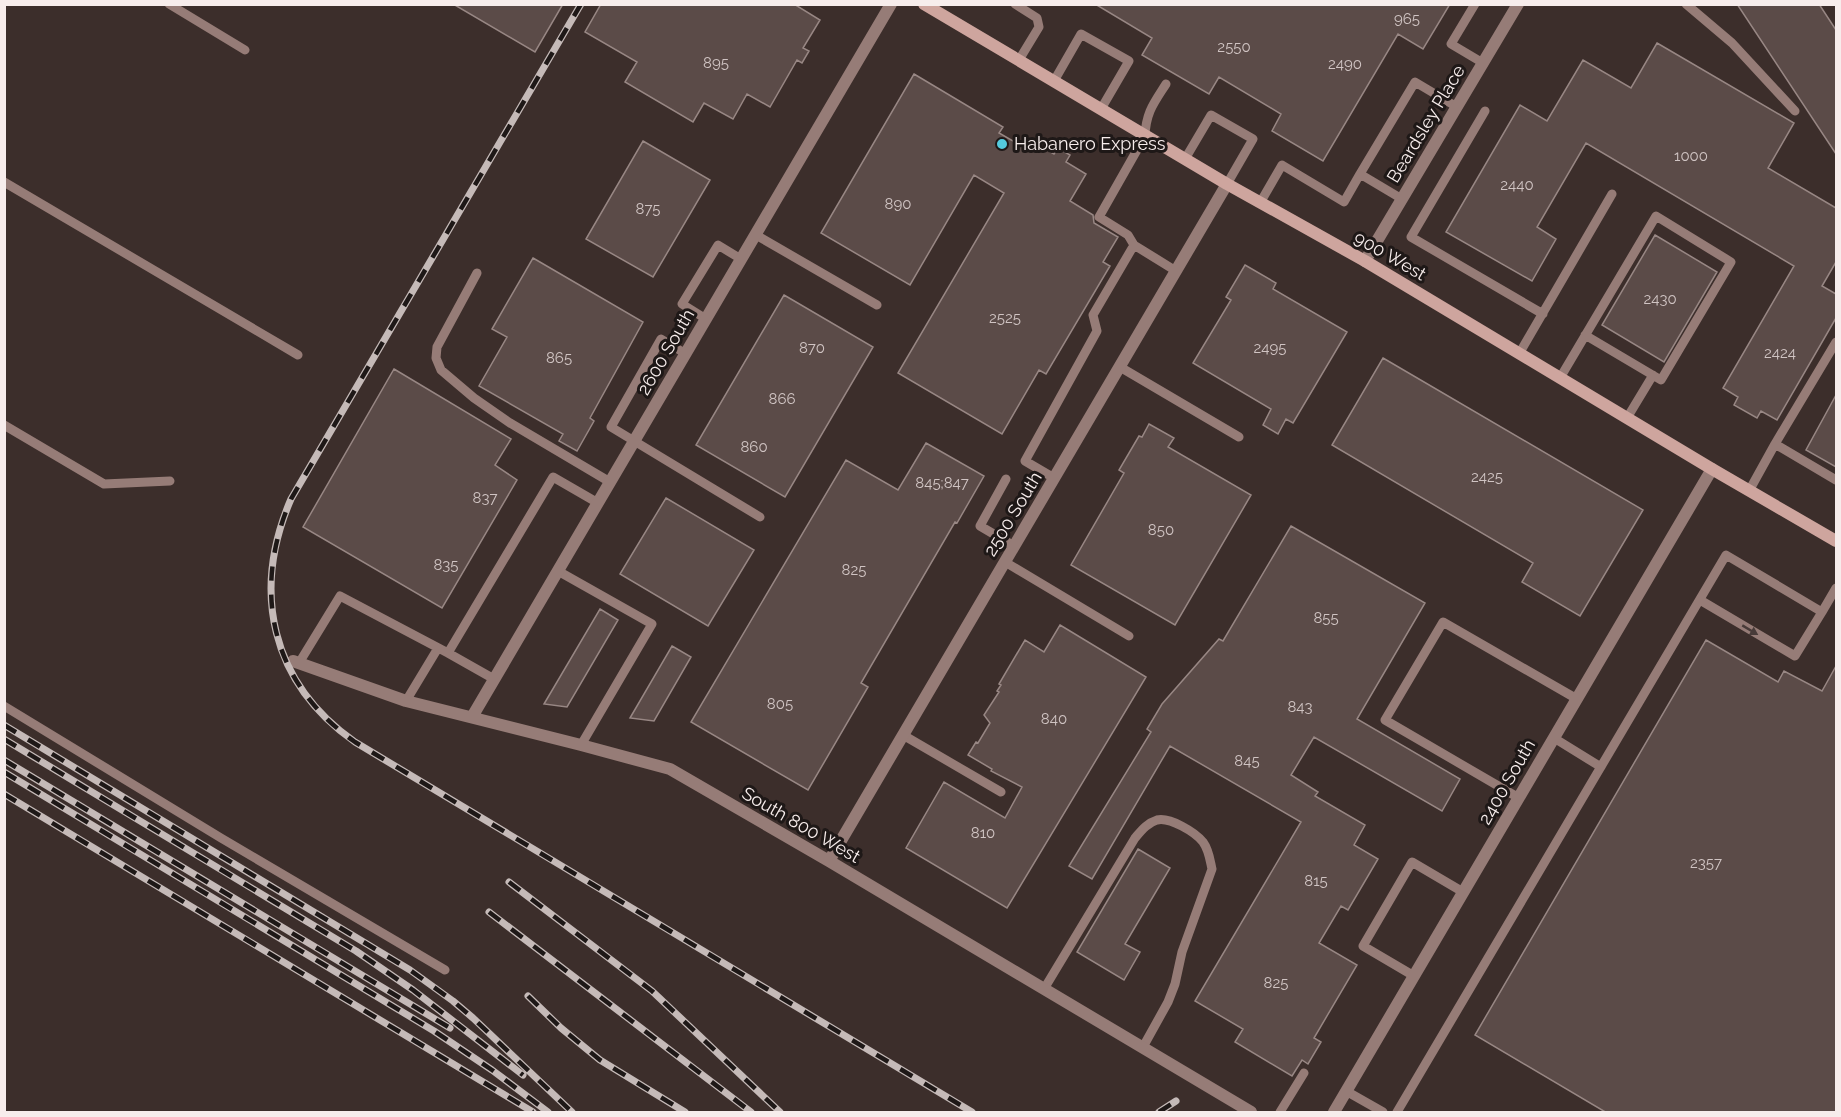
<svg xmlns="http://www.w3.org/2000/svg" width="1841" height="1117" font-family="Raleway,sans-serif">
	<rect width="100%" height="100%" fill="#3c2e2b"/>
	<!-- building -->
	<path fill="#5b4b48" stroke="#988784" stroke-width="1.5" d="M453,4H563L535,52Z
		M601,4H794L820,20L803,48L809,51L802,63L797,60L770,107L747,94L733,119L704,103L693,122L625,82L637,62L585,32Z
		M1095,4H1450L1423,49L1398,34L1323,161L1272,131L1281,114L1219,77L1209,94L1142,55L1152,38Z
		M1737,4H1819L1836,30V154Z
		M1657,43L1794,123L1768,168L1836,208V262L1822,286L1836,294V318L1777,420L1761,411L1757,418L1734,405L1738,397L1723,388L1794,266L1586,143L1537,227L1556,239L1532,281L1446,232L1520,105L1547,121L1583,60L1631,88Z
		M914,74L1003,127L999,133L1029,150L1033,142L1054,154L1058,148L1070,155L1066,162L1086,174L1070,201L1093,215L1094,223L1118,237L1103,262L1110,266L1046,374L1039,370L1002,434L898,373L1004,193L974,175L910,285L821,233Z
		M643,141L710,180L653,277L586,239Z
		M1655,235L1717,272L1664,362L1602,325Z
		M533,258L643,322L590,418L594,421L577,451L559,441L563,434L479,386L507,337L492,329Z
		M1245,265L1276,283L1273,289L1347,332L1293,423L1286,419L1278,434L1263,425L1271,409L1193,363L1231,300L1226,297Z
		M784,295L873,347L785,497L696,445Z
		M1383,358L1643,510L1580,616L1522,582L1533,563L1332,445Z
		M394,369L511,439L495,465L517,480L442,608L303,527Z
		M1836,395V467L1806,450Z
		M1149,424L1174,438L1168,447L1251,495L1175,625L1071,565L1124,473L1119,470L1139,436L1142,437Z
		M926,443L984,476L957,523L955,522L861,683L868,687L808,790L691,722L846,460L898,490Z
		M666,498L754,550L708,626L620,574Z
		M1291,526L1425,603L1357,719L1460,779L1442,811L1314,737L1291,775L1318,792L1315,796L1365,825L1354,845L1378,859L1348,910L1341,906L1319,943L1357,965L1314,1038L1321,1042L1308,1064L1302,1060L1292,1076L1235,1042L1243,1029L1195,1001L1301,822L1170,746L1092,879L1069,866L1151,732L1147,729L1162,704L1219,639L1223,641Z
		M600,609L618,620L567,707L544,704Z
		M1060,625L1146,677L1007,908L906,848L944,782L1005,818L1022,787L991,771L992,769L968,755L976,742L978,743L990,723L984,715L999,692L997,691L1001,685L999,684L1025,640L1044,652Z
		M1706,640L1778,682L1784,671L1822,691L1836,666V1113H1607L1475,1035Z
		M672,646L691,657L654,721L630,718Z
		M1138,849L1170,868L1125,944L1140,952L1124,980L1077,952Z"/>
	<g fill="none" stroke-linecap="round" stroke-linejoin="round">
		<!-- lane -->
		<path stroke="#967c77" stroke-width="9" d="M169,4L245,50
			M1015,4L1037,18L1039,27L1019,60
			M1475,4L1451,44L1483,63
			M1686,4L1732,43L1795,111
			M1054,81L1081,34L1129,61L1101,109
			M1485,111L1411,237L1543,314
			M1185,159L1211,115L1253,139L1227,184
			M4,182L298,355
			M1402,199L1360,174L1415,82L1457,107
			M1260,203L1282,165L1344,202L1360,174
			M756,235L877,305
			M1134,245L1128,235L1099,217L1145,136C1146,112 1154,103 1166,84
			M477,273L437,347L436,358L441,370L474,398L510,423L610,482
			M706,319L682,304L718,245L741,259
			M1836,342L1775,444L1836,480
			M686,354L661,339L611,427L760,517
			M1519,354L1612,194
			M1120,367L1239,437
			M1560,378L1656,216L1731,262L1661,380L1585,335
			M1627,418L1653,375
			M4,425L104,484L170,481
			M1054,478L1025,461L1097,331L1093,315L1134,245L1176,271
			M1006,479L980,526L1014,546
			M1749,491L1775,444
			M1005,562L1129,636
			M558,571L652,624L581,745
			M1700,600L1795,656L1822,612
			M299,663L340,596L448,653
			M494,679L448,653L553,477L598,503
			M406,701L438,648
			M4,706L221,838L445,970
			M903,735L1001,792
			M1554,738L1601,767
			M1519,798L1385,720L1443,622L1577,699
			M1414,976L1363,946L1412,862L1463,892
			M1044,989L1135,838C1141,831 1147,823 1157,820C1170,817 1195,832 1203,842C1209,850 1210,860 1212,869L1182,952L1175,984L1168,1002L1143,1047
			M1346,1091L1383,1112
			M1280,1112L1304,1073
			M1397,1112L1726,555L1822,612L1836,588"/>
		<!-- street -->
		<path stroke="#967c77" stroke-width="12" d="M1365,261L1518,4
			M293,661L406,701L581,745L670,769L829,861L1251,1112
			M472,717L891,4
			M829,861L1227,184
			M1334,1112L1712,469"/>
		<!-- secondary -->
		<path stroke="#cea59e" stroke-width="12" d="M924,4L1227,184L1365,261L1712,469L1836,541"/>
		<!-- rail casing -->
		<g stroke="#c5bab8" stroke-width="7">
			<path id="rail" d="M581,4L291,499C251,592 271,683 355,742L972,1112
				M4,725L410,970L453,1001L473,1018L572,1112
				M4,739L356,951L413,990L523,1075
				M4,760L450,1028
				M4,772L434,1031L492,1070L548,1112
				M4,794L533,1112
				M509,882L652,991L780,1112
				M489,912L751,1112
				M528,996L561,1028L600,1060L685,1112
				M1159,1112L1176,1101"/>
		</g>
		<!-- rail -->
		<use href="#rail" stroke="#1e1817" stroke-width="4.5" stroke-dasharray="14" stroke-linecap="butt"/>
	</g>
	<!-- one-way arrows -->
	<defs><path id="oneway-solid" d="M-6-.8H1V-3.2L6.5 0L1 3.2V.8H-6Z" transform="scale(1.5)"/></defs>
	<use fill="#483b39" href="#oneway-solid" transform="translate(1750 630) rotate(31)"/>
	<!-- markers -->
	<circle fill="#54cadd" stroke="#1e1817" stroke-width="2" cx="1002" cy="144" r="6"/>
	<g text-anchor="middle" stroke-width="6" stroke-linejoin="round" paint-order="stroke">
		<!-- number labels -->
		<g font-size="15" fill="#d0c4c3">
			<text x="1407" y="24">965</text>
			<text x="1234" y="52">2550</text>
			<text x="716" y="68">895</text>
			<text x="1345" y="69">2490</text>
			<text x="1691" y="161">1000</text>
			<text x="1517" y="190">2440</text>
			<text x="898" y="209">890</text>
			<text x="648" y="214">875</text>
			<text x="1660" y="304">2430</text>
			<text x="1005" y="323">2525</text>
			<text x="812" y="353">870</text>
			<text x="1270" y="353">2495</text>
			<text x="1780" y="358">2424</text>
			<text x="559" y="363">865</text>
			<text x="782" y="404">866</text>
			<text x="754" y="452">860</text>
			<text x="1487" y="482">2425</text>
			<text x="942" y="488">845;847</text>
			<text x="485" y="503">837</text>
			<text x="1161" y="535">850</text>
			<text x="446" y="570">835</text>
			<text x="854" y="575">825</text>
			<text x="1326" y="623">855</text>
			<text x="780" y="709">805</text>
			<text x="1300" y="712">843</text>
			<text x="1054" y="724">840</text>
			<text x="1247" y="766">845</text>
			<text x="983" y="838">810</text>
			<text x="1706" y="868">2357</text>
			<text x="1316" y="886">815</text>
			<text x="1276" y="988">825</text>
		</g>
		<!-- street labels -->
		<g font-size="18" fill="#f7edec" stroke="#1e1817">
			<text transform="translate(1426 124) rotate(-59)" y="6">Beardsley Place</text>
			<text transform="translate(1390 256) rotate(30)" y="6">900 West</text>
			<text transform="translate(666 352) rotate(-60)" y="6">2600 South</text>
			<text transform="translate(1013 514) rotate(-59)" y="6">2500 South</text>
			<text transform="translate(1507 782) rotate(-60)" y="6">2400 South</text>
			<text transform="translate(801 825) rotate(30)" y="6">South 800 West</text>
		</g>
		<!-- poi labels -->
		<g font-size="18" fill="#f7edec" stroke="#1e1817" text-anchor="start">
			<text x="1014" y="150">Habanero Express</text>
		</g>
	</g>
	<!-- border -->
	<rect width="1841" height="1117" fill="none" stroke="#f7edec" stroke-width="12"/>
</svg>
